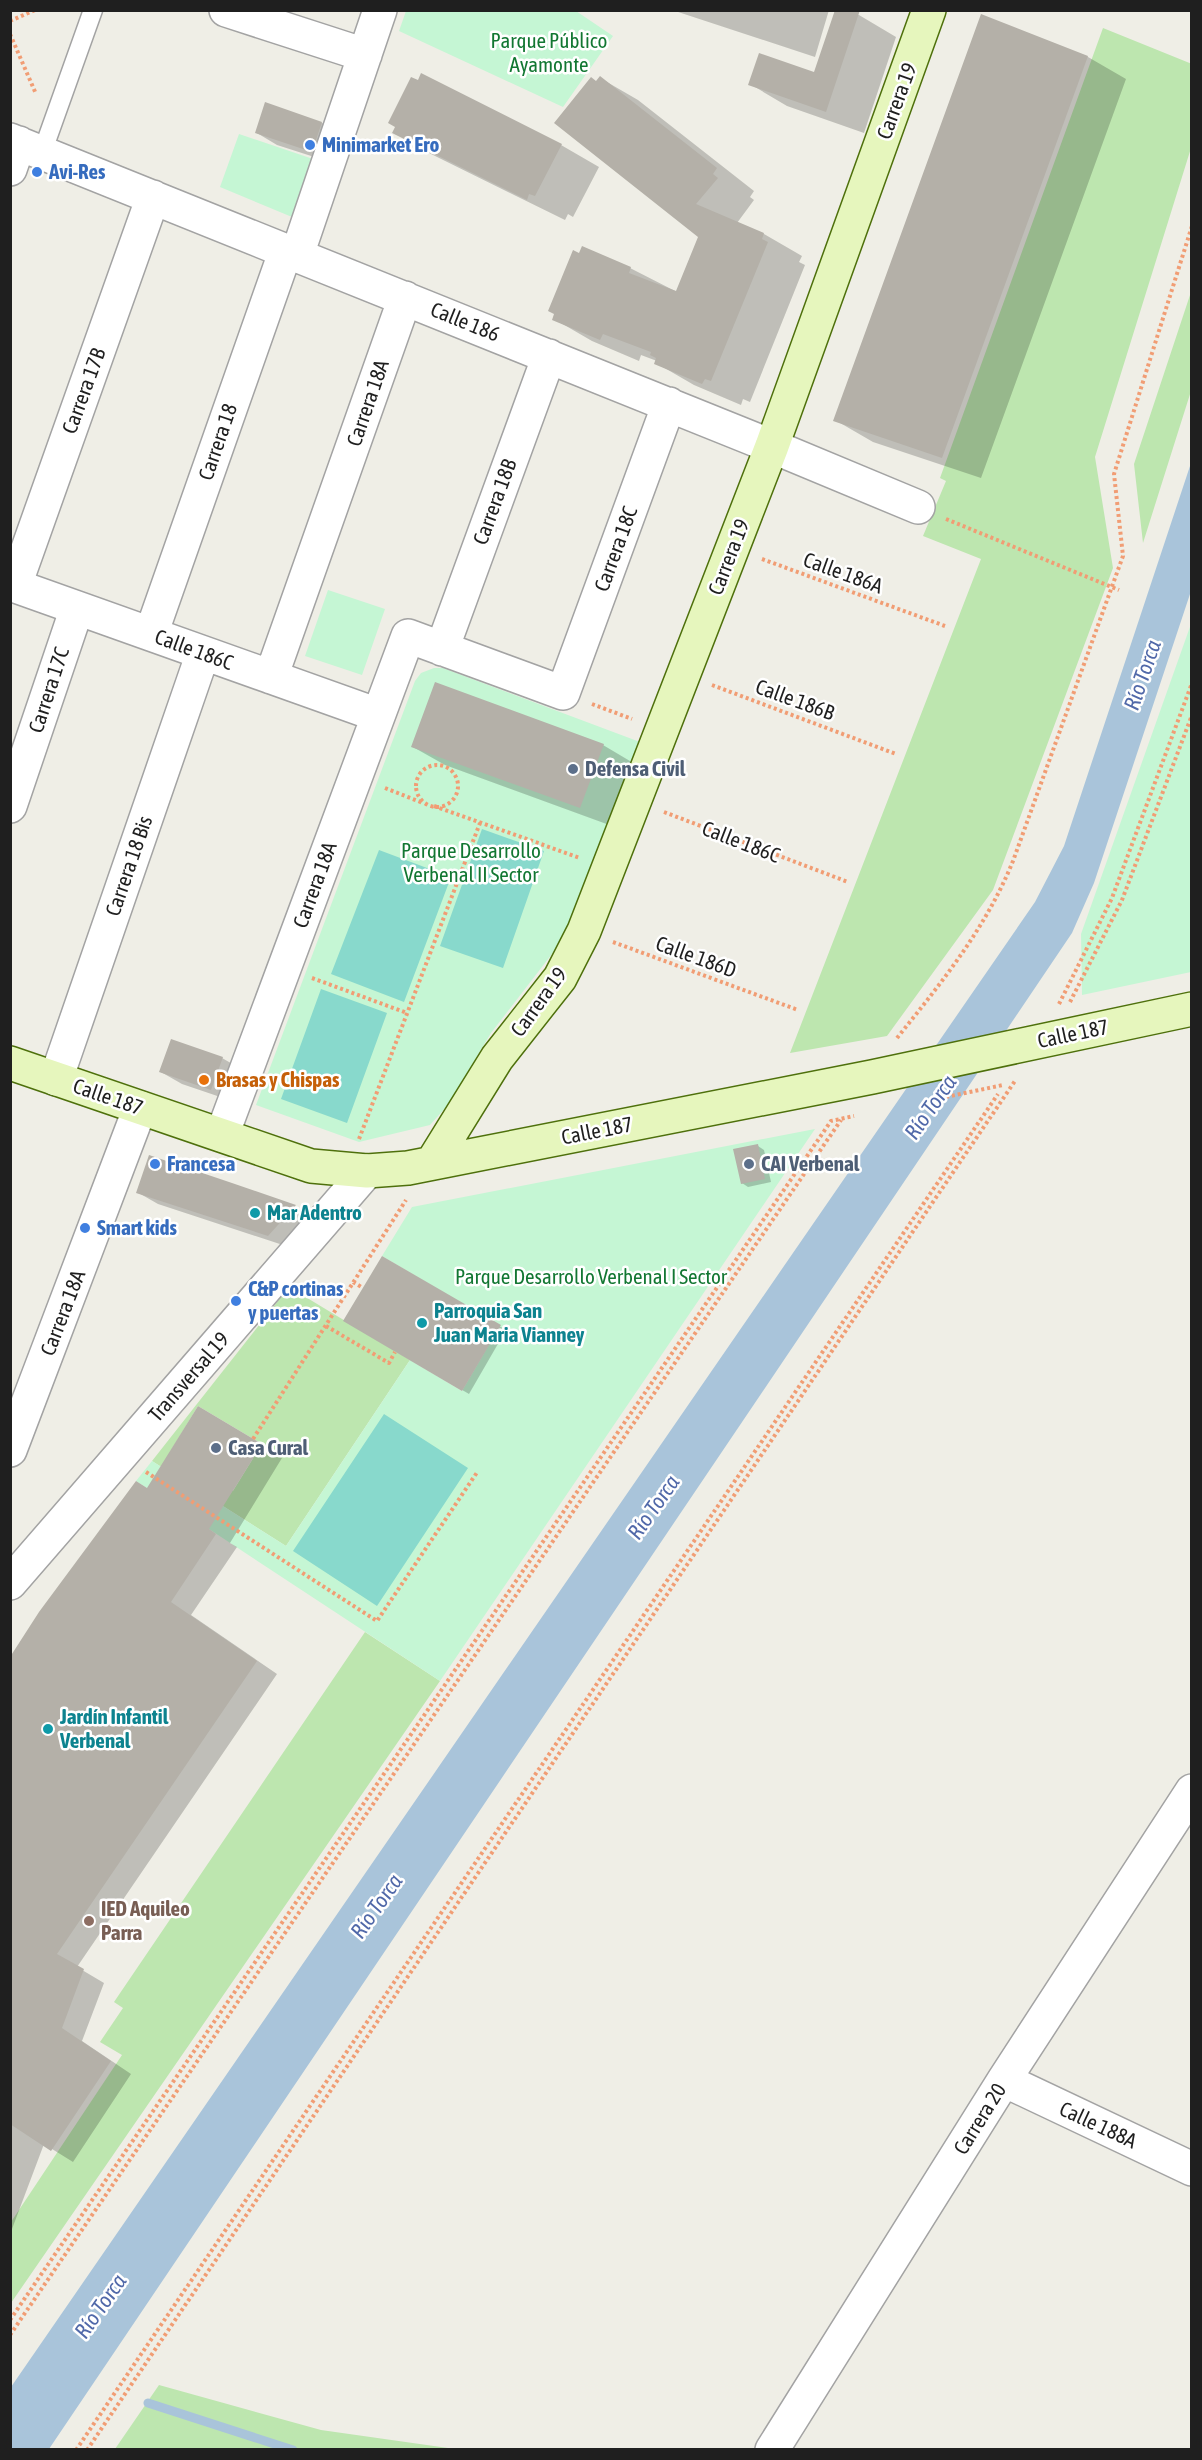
<svg xmlns="http://www.w3.org/2000/svg" width="1202" height="2460" font-family="'Asap Condensed',sans-serif">
	<rect width="100%" height="100%" fill="#efeee6"/>
	<!-- grass -->
	<path fill="#bde6af" fill-rule="evenodd" d="M1103,28L1192,64L1191,148L1095,457L1113,568L993,890L887,1036L790,1053L981,559L923,536L946,481L940,478Z
		M1191,292V391L1143,543L1134,464Z
		M289,1287L410,1360L286,1546L152,1461ZM198,1406L262,1444L233,1491L170,1452Z
		M365,1632L440,1681L11,2303V2222L122,2055L100,2042L123,2008L114,2002Z
		M159,2385L321,2430L455,2449H115Z"/>
	<!-- park -->
	<path fill="#c5f6d4" d="M576,11L613,36L563,107L399,31L406,11Z
		M239,134L313,159L292,217L220,187Z
		M328,590L385,609L362,675L305,656Z
		M1191,624V972L1082,995L1081,934Z
		M434,668H443L640,742L572,928L491,1033L447,1106L430,1125L359,1142L256,1105L415,681L421,673Z
		M815,1129L440,1681L136,1481L152,1461L286,1546L410,1360L462,1391L500,1326L382,1256L412,1207Z"/>
	<!-- pitch -->
	<path fill="#88d9cc" d="M482,829L544,851L503,968L440,946Z
		M379,850L451,877L404,1002L331,974Z
		M321,989L387,1013L347,1123L281,1099Z
		M384,1414L468,1468L377,1606L293,1551Z"/>
	<!-- water -->
	<path fill="#a9c4da" d="M1191,463V591L1094,883L1072,933L49,2449L11,2450V2387L1035,902L1064,846Z"/>
	<!-- shadow -->
	<path fill="#0003" d="M672,10H829L815,57Z
		M845,10L859,15L896,37L864,133L787,106L750,84L815,74Z
		M982,16L1088,57L1126,79L981,478L873,442L835,420Z
		M600,78L638,100L754,191L750,197L754,200L737,223L764,234L802,256L799,262L805,265L750,402L743,399L741,405L694,385L656,363L657,361L641,355L639,361L592,341L554,319L630,268L677,292L700,237L597,82Z
		M266,104L322,123L342,135L333,163L277,145L257,133Z
		M394,132L561,145L599,167L573,217L568,214L565,220L431,154Z
		M603,745L635,764L612,826L445,765L413,747Z
		M222,1058L243,1070L232,1101L182,1084L161,1072Z
		M758,1146L764,1150L771,1182L748,1187L742,1183Z
		M150,1156L295,1207L315,1218L289,1247L158,1204L137,1192Z
		M382,1258L506,1330L469,1394L345,1321Z
		M220,1420L282,1458L230,1543L237,1547L191,1615L277,1674L77,1967L104,1983L82,2041L131,2074L73,2162L44,2144L12,2229L10,1660L148,1490Z"/>
	<g fill="none" stroke-linecap="round" stroke-linejoin="round">
		<!-- stream -->
		<path stroke="#a9c4da" stroke-width="9" d="M148,2403L293,2450"/>
	</g>
	<!-- building -->
	<path fill="#b4b0a8" d="M835,10H860L826,112L748,85L759,53L814,72Z
		M981,14L1088,56L942,458L833,421Z
		M421,73L562,144L535,196L529,194L527,200L392,133L395,127L388,123L411,77L418,80Z
		M600,76L717,168L713,174L718,178L696,204L764,233L762,239L768,242L711,381L705,379L702,384L654,364L656,358L650,355L651,352L603,334L600,340L552,320L554,314L548,311L573,250L579,253L582,246L631,267L629,273L676,291L698,237L554,123L591,77L596,81Z
		M265,102L322,122L312,152L255,133Z
		M435,682L604,744L580,808L411,747Z
		M171,1039L223,1057L211,1090L159,1072Z
		M758,1144L765,1179L741,1184L733,1149Z
		M149,1155L232,1183L296,1205L268,1236L136,1193Z
		M382,1256L501,1325L462,1391L343,1321Z
		M198,1406L262,1444L209,1529L216,1534L171,1602L257,1661L57,1954L84,1969L62,2028L111,2061L51,2151L10,2124V1657L39,1612L136,1481L147,1488Z"/>
	<g fill="none" stroke-linecap="round" stroke-linejoin="round">
		<!-- lane casing -->
		<g stroke="#a3a3a3" stroke-width="21">
			<path id="lane" d="M42,153L93,10"/>
		</g>
		<!-- street casing -->
		<g stroke="#a3a3a3" stroke-width="36">
			<path id="street" d="M226,10L365,55
				M10,140L781,450L918,507
				M10,169L19,143
				M297,255L380,10
				M10,584L378,715
				M15,585L153,197
				M151,634L286,250
				M442,649L549,356
				M271,677L405,298
				M10,806L77,608
				M56,1079L203,653
				M222,1135L408,636L563,693L669,404
				M10,1450L140,1108
				M10,1583L367,1171
				M1004,2080L1192,2169
				M772,2450L1004,2080L1192,1791"/>
		</g>
		<!-- secondary casing -->
		<g stroke="#4e700c" stroke-width="36">
			<path id="secondary" d="M10,1063L311,1166L367,1171L408,1168L872,1077L1192,1009
				M432,1163L497,1058L560,978L584,931L772,446L929,10"/>
		</g>
		<!-- path -->
		<path stroke="#f19d74" stroke-width="4" stroke-dasharray="3 3" stroke-linecap="butt" d="M10,21L35,10
			M10,34L36,94
			M946,519L1119,590
			M762,559L945,626
			M712,685L896,754
			M592,704L632,719
			M416 786a21 21 0 1 1 42 0a21 21 0 1 1-42 0Z
			M385,788L423,803
			M434,806L580,858
			M664,812L848,882
			M613,942L798,1010
			M312,978L407,1013
			M1070,1002L1122,900L1192,715
			M1059,1004L1112,898L1192,683
			M897,1038C942,982 986,928 1013,861L1123,556L1114,474L1192,226
			M946,1097L1003,1085
			M359,1139L480,823
			M353,1282L363,1288
			M326,1326L389,1363L395,1352
			M253,1439L406,1200
			M146,1472L377,1621L478,1471
			M10,2320L831,1121L854,1116
			M10,2335L841,1120
			M76,2450L998,1094
			M87,2450L1015,1081"/>
		<!-- lane -->
		<use href="#lane" stroke="#fff" stroke-width="18"/>
		<!-- street -->
		<use href="#street" stroke="#fff" stroke-width="33"/>
		<!-- secondary -->
		<use href="#secondary" stroke="#e6f6bd" stroke-width="33"/>
	</g>
	<!-- markers -->
	<g fill="#3f7fe0" stroke="#fff" stroke-width="2">
		<circle cx="310" cy="145" r="6"/>
		<circle cx="37" cy="172" r="6"/>
		<circle cx="155" cy="1164" r="6"/>
		<circle cx="85" cy="1228" r="6"/>
		<circle cx="236" cy="1301" r="6"/>
	</g>
	<g fill="#5c6f8a" stroke="#fff" stroke-width="2">
		<circle cx="573" cy="769" r="6"/>
		<circle cx="749" cy="1164" r="6"/>
		<circle cx="216" cy="1448" r="6"/>
	</g>
	<circle fill="#e8710a" stroke="#fff" stroke-width="2" cx="204" cy="1080" r="6"/>
	<g fill="#0f9aa8" stroke="#fff" stroke-width="2">
		<circle cx="255" cy="1213" r="6"/>
		<circle cx="422" cy="1323" r="6"/>
		<circle cx="48" cy="1729" r="6"/>
	</g>
	<circle fill="#8d6e63" stroke="#fff" stroke-width="2" cx="89" cy="1921" r="6"/>
	<g text-anchor="middle" stroke-width="5" stroke-linejoin="round" paint-order="stroke">
		<!-- park labels -->
		<g font-size="21" fill="#127732" stroke="#fff">
			<text x="549" y="48">Parque Público<tspan x="549" dy="24">Ayamonte</tspan></text>
			<text x="471" y="858">Parque Desarrollo<tspan x="471" dy="24">Verbenal II Sector</tspan></text>
			<text x="591" y="1284">Parque Desarrollo Verbenal I Sector</text>
		</g>
		<!-- street labels -->
		<g font-size="21" fill="#1f1f1f" stroke="#fff">
			<text transform="translate(897 101) rotate(-70)" y="7">Carrera 19</text>
			<text transform="translate(465 322) rotate(22)" y="7">Calle 186</text>
			<text transform="translate(84 391) rotate(-70)" y="7">Carrera 17B</text>
			<text transform="translate(368 403) rotate(-71)" y="7">Carrera 18A</text>
			<text transform="translate(218 442) rotate(-71)" y="7">Carrera 18</text>
			<text transform="translate(495 502) rotate(-70)" y="7">Carrera 18B</text>
			<text transform="translate(616 549) rotate(-70)" y="7">Carrera 18C</text>
			<text transform="translate(729 557) rotate(-69)" y="7">Carrera 19</text>
			<text transform="translate(843 573) rotate(20)" y="7">Calle 186A</text>
			<text transform="translate(194 650) rotate(20)" y="7">Calle 186C</text>
			<text transform="translate(49 690) rotate(-72)" y="7">Carrera 17C</text>
			<text transform="translate(795 700) rotate(20)" y="7">Calle 186B</text>
			<text transform="translate(741 842) rotate(21)" y="7">Calle 186C</text>
			<text transform="translate(129 866) rotate(-71)" y="7">Carrera 18 Bis</text>
			<text transform="translate(315 885) rotate(-70)" y="7">Carrera 18A</text>
			<text transform="translate(696 957) rotate(20)" y="7">Calle 186D</text>
			<text transform="translate(539 1002) rotate(-54)" y="7">Carrera 19</text>
			<text transform="translate(1073 1034) rotate(-12)" y="7">Calle 187</text>
			<text transform="translate(108 1097) rotate(19)" y="7">Calle 187</text>
			<text transform="translate(597 1131) rotate(-11)" y="7">Calle 187</text>
			<text transform="translate(63 1313) rotate(-69)" y="7">Carrera 18A</text>
			<text transform="translate(189 1377) rotate(-49)" y="7">Transversal 19</text>
			<text transform="translate(980 2119) rotate(-58)" y="7">Carrera 20</text>
			<text transform="translate(1098 2125) rotate(25)" y="7">Calle 188A</text>
		</g>
		<!-- shop labels -->
		<g font-size="21" font-weight="bold" fill="#366cbe" stroke="#fff" text-anchor="start">
			<text x="322" y="152">Minimarket Ero</text>
			<text x="49" y="179">Avi-Res</text>
			<text x="167" y="1171">Francesa</text>
			<text x="97" y="1235">Smart kids</text>
			<text x="248" y="1296">C&amp;P cortinas<tspan x="248" dy="24">y puertas</tspan></text>
		</g>
		<!-- service labels -->
		<g font-size="21" font-weight="bold" fill="#4e5e75" stroke="#fff" text-anchor="start">
			<text x="585" y="776">Defensa Civil</text>
			<text x="761" y="1171">CAI Verbenal</text>
			<text x="228" y="1455">Casa Cural</text>
		</g>
		<!-- food labels -->
		<g font-size="21" font-weight="bold" fill="#c56008" stroke="#fff" text-anchor="start">
			<text x="216" y="1087">Brasas y Chispas</text>
		</g>
		<!-- culture labels -->
		<g font-size="21" font-weight="bold" fill="#0d838f" stroke="#fff" text-anchor="start">
			<text x="267" y="1220">Mar Adentro</text>
			<text x="434" y="1318">Parroquia San<tspan x="434" dy="24">Juan Maria Vianney</tspan></text>
			<text x="60" y="1724">Jardín Infantil<tspan x="60" dy="24">Verbenal</tspan></text>
		</g>
		<!-- education labels -->
		<g font-size="21" font-weight="bold" fill="#785e54" stroke="#fff" text-anchor="start">
			<text x="101" y="1916">IED Aquileo<tspan x="101" dy="24">Parra</tspan></text>
		</g>
		<!-- water labels -->
		<g font-size="22" font-style="italic" fill="#5169a9" stroke="#fff">
			<text transform="translate(1142 675) rotate(-71)" y="8">Río Torca</text>
			<text transform="translate(930 1107) rotate(-55)" y="8">Río Torca</text>
			<text transform="translate(653 1507) rotate(-55)" y="8">Río Torca</text>
			<text transform="translate(376 1906) rotate(-55)" y="8">Río Torca</text>
			<text transform="translate(100 2306) rotate(-55)" y="8">Río Torca</text>
		</g>
	</g>
	<!-- border -->
	<rect width="1202" height="2460" fill="none" stroke="#1f1f1f" stroke-width="24"/>
</svg>
